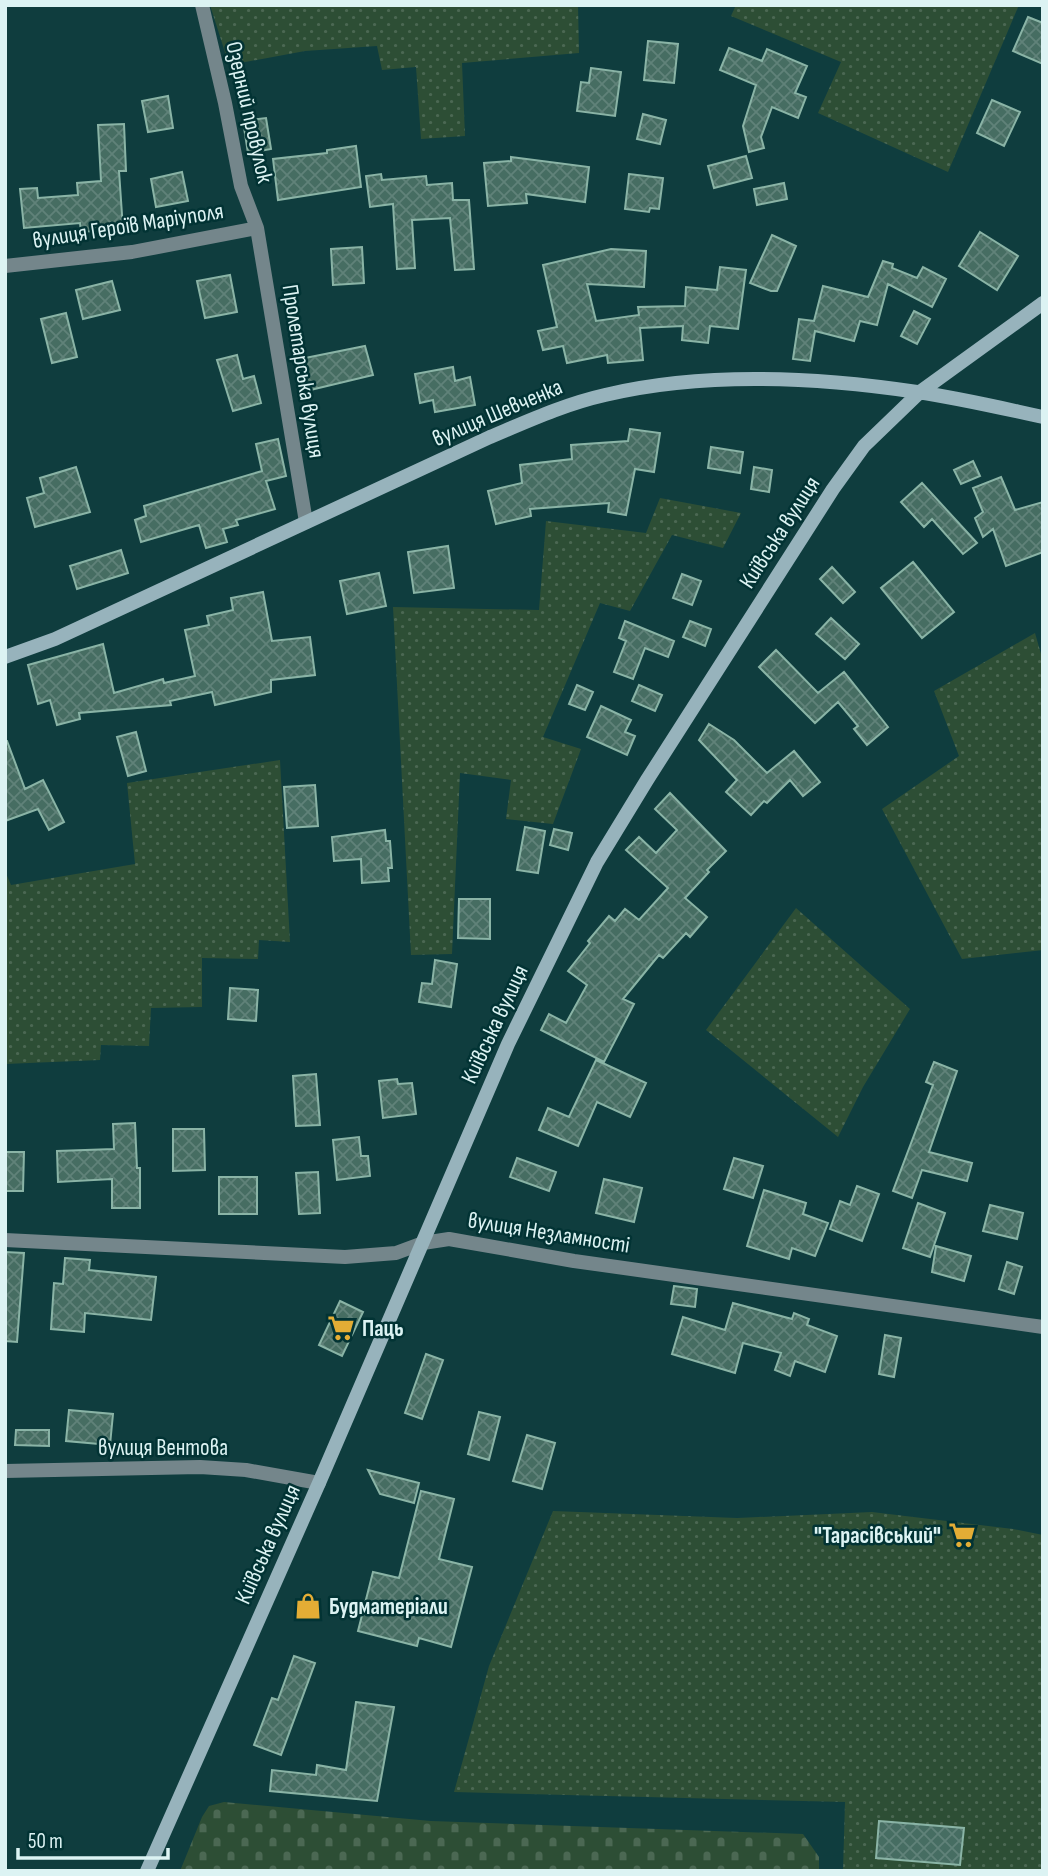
<svg xmlns="http://www.w3.org/2000/svg" width="1048" height="1876" font-family="'Sofia Sans Condensed',sans-serif">
	<defs>
		<pattern id="cemetery-stones" width="16" height="16" patternUnits="userSpaceOnUse" patternTransform="scale(1.75)"><rect width="16" height="16" fill="#2d4e35"/><path d="M2 7V4a2 2 0 0 1 4 0v3zM10 15v-3a2 2 0 0 1 4 0v3z" fill="#4b6853"/></pattern>
		<pattern id="garden-dots" width="8" height="8" patternUnits="userSpaceOnUse" patternTransform="scale(1.75)"><rect width="8" height="8" fill="#2d4e35"/><path d="M2 2h.1M6 6h.1" fill="none" stroke="#4b6853" stroke-width="1.8" stroke-linecap="round"/></pattern>
		<pattern id="building-cross-hatch" width="8" height="8" patternUnits="userSpaceOnUse" patternTransform="scale(1.75)"><rect width="8" height="8" fill="#466d62"/><path d="M0 0l8 8M0 8l8-8" fill="none" stroke="#608279"/></pattern>
	</defs>
	<rect width="100%" height="100%" fill="#0f3d3e"/>
	<!-- cemetery -->
	<path fill="url(#cemetery-stones)" d="M224,1802L431,1821L803,1834L819,1857V1871H180L202,1817L209,1806Z"/>
	<!-- garden -->
	<path fill="url(#garden-dots)" d="M210,5H578L579,53L462,63L465,136L421,139L416,67L382,70L377,46L305,51L229,65Z
		M736,5H1019L948,172L818,113L841,62L731,16Z
		M660,498L741,513L723,548L672,535L630,611L600,603L543,737L581,749L553,824L506,819L511,780L460,773L452,954L411,955L393,607L539,610L546,521L646,533Z
		M1035,633L1043,661V950L962,959L882,809L959,756L934,691Z
		M280,760L290,942L259,940L258,959L202,958V1007L151,1008L149,1046L101,1045L100,1060L5,1064V871L11,885L135,864L127,783Z
		M796,908L910,1009L863,1087L838,1137L706,1030Z
		M553,1511L737,1518L872,1512L1013,1529L1043,1535V1871H843L845,1802L454,1792L489,1666Z"/>
	<!-- building -->
	<path fill="url(#building-cross-hatch)" stroke="#8ab4a6" stroke-width="2" d="M1028,17L1043,23V64L1013,51Z
		M648,41L678,44L674,83L644,80Z
		M729,48L762,61L767,49L807,66L795,93L806,97L798,118L772,107L761,137L764,148L749,152L743,126L756,85L720,70Z
		M591,68L621,72L615,116L577,111L581,82L589,83Z
		M168,96L173,128L148,132L142,101Z
		M992,100L1020,112L1004,146L977,133Z
		M643,114L666,120L660,144L637,139Z
		M266,118L271,149L248,153L243,121Z
		M124,124L126,171H119L123,229L81,232L80,223L24,228L20,189L37,188L38,198L78,195L77,183L101,181L98,125Z
		M356,146L361,187L278,200L273,159L327,153V150Z
		M746,156L752,178L714,188L708,166Z
		M511,157L589,167L585,202L526,194L527,203L488,206L484,163L511,161Z
		M182,172L188,201L156,207L151,179Z
		M381,174L382,180L426,176L427,185L452,183L453,200H469L474,269L455,270L450,218L412,220L415,268L397,269L393,204L370,207L366,176Z
		M629,174L663,178L659,209L650,208L649,212L625,209Z
		M784,183L787,199L757,205L754,189Z
		M980,232L1018,256L997,290L959,266Z
		M772,235L796,246L777,291H771L750,283Z
		M362,247L364,283L333,285L331,249Z
		M611,249L646,251L644,287L587,284L596,321L639,315L638,307L685,306L686,287L717,290L720,267L746,270L738,329L710,326L708,343L682,340L683,326L640,328L643,360L608,363L607,355L567,363L563,346L543,350L538,331L557,327L543,265Z
		M883,261L893,264L892,268L917,278L923,267L946,279L932,307L888,284L877,325L860,321L854,341L815,331L810,361L793,359L799,319L814,321L823,286L868,297Z
		M230,275L237,312L205,318L197,281Z
		M112,281L120,310L83,319L76,290Z
		M914,311L930,319L917,344L901,336Z
		M66,313L77,357L52,363L41,319Z
		M365,346L373,375L302,392L295,360Z
		M237,355L243,379L254,376L261,403L233,411L217,360Z
		M453,367L455,381L470,377L475,405L435,412L433,400L420,403L415,374Z
		M630,429L660,433L654,472L635,469L626,515L608,512L609,503L530,509L531,516L496,524L488,491L522,483L520,465L572,459L571,445L628,441Z
		M278,439L286,476L266,481L275,509L236,520L238,525L223,529L227,542L206,548L199,525L141,542L135,520L146,516L144,506L262,471L256,444Z
		M711,447L743,452L740,473L708,468Z
		M973,461L980,476L961,484L954,470Z
		M76,467L90,512L35,527L27,498L44,493L40,478Z
		M754,467L772,470L769,492L751,489Z
		M1001,477L1015,510L1043,502V552L1006,566L993,529L983,537L975,518L983,512L973,488Z
		M922,483L977,543L963,554L932,519L924,527L901,502Z
		M448,546L454,588L414,593L408,552Z
		M121,550L128,573L77,589L70,566Z
		M913,562L954,612L922,638L881,588Z
		M832,567L855,592L843,603L820,579Z
		M379,573L386,606L347,614L340,581Z
		M682,574L701,581L692,605L673,598Z
		M263,592L272,641L310,637L315,675L271,680V692L215,705L212,692L170,701L171,705L79,713L80,719L57,725L50,700L38,704L28,665L103,644L114,693L163,679L164,683L195,676L185,630L209,625L207,616L233,610L231,598Z
		M831,618L859,644L845,659L816,634Z
		M625,621L674,641L668,657L645,648L633,679L614,672L626,641L619,638Z
		M690,621L711,629L705,646L683,637Z
		M776,650L818,693L844,672L888,727L867,745L854,729L858,726L838,702L815,723L759,667Z
		M577,685L593,692L585,710L569,704Z
		M639,685L662,695L655,711L632,701Z
		M601,706L631,720L625,732L635,736L627,755L587,737Z
		M709,724L734,740L767,773L794,751L820,782L803,796L790,780L767,803L764,801L751,815L726,792L737,780L699,740Z
		M136,732L146,771L128,776L117,737Z
		M5,741H7L25,789L43,780L64,822L49,830L38,809L5,821Z
		M315,785L318,826L287,828L284,787Z
		M670,793L726,851L707,870L709,872L685,898L707,917L690,937L686,933L663,958L659,955L623,999L634,1004L604,1062L541,1030L549,1014L566,1023L587,985L568,971L590,943L588,941L609,916L615,921L625,909L639,920L668,888L626,850L639,837L656,853L677,830L655,809Z
		M525,827L545,831L538,873L517,870Z
		M554,829L572,833L568,850L550,845Z
		M385,830L386,841H390L392,868H388L389,881L362,883L361,859L334,861L332,837Z
		M459,899H490V939L458,938Z
		M435,960L457,964L451,1007L419,1002L422,983L432,984Z
		M230,988L258,990L256,1021L228,1019Z
		M596,1060L646,1083L630,1117L597,1102L578,1146L539,1130L548,1108L569,1117Z
		M934,1062L957,1071L929,1152L972,1163L967,1181L922,1170L912,1198L893,1191L933,1085L926,1082Z
		M316,1074L320,1125L296,1126L293,1076Z
		M397,1079L398,1084L412,1083L416,1114L383,1118L379,1081Z
		M135,1123L137,1168H140V1208H112V1179L58,1182L57,1151L114,1149L113,1124Z
		M173,1129H204L205,1170L173,1171Z
		M359,1137L361,1156H368L370,1176L337,1180L333,1140Z
		M5,1152H24L23,1191H5Z
		M517,1158L556,1172L549,1191L510,1177Z
		M734,1158L763,1166L753,1198L724,1189Z
		M318,1172L320,1213L299,1214L296,1173Z
		M219,1177H257V1214H219Z
		M604,1179L642,1188L634,1222L596,1213Z
		M857,1186L879,1194L862,1241L830,1229L840,1201L850,1205Z
		M764,1190L806,1203L803,1214L828,1223L815,1256L792,1248L789,1259L747,1246Z
		M918,1203L945,1213L930,1257L903,1248Z
		M990,1205L1023,1213L1017,1239L983,1231Z
		M936,1246L971,1256L964,1281L932,1272Z
		M5,1252L24,1253L17,1342L5,1341Z
		M65,1258L90,1260L89,1270L156,1277L151,1320L85,1313L84,1332L51,1329L54,1283L63,1284Z
		M1007,1262L1022,1267L1014,1294L999,1289Z
		M674,1286L697,1289L695,1307L671,1304Z
		M340,1301L363,1312L342,1356L319,1345Z
		M733,1303L792,1319L794,1313L809,1319L807,1325L837,1336L825,1372L795,1361L790,1376L775,1370L781,1353L743,1343L735,1373L672,1354L683,1317L725,1330Z
		M885,1335L901,1338L894,1377L879,1374Z
		M426,1354L443,1360L422,1419L405,1413Z
		M69,1410L113,1414L110,1445L66,1441Z
		M479,1412L500,1417L489,1460L468,1454Z
		M16,1430H49V1446L15,1445Z
		M527,1435L555,1443L542,1489L513,1481Z
		M368,1470L419,1483L414,1503L380,1494Z
		M421,1491L454,1499L439,1559L472,1567L451,1647L419,1638L417,1646L358,1631L373,1572L399,1578Z
		M294,1656L315,1663L281,1755L254,1745L272,1698L278,1700Z
		M356,1702L394,1707L377,1801L270,1791L272,1770L316,1775L317,1765L346,1770Z
		M879,1821L964,1828L960,1865L876,1858Z"/>
	<g fill="none" stroke-linecap="round" stroke-linejoin="round">
		<!-- street -->
		<path stroke="#74868b" stroke-width="14" d="M202,5L225,103L241,186L257,228L306,522
			M5,266L132,252L257,228
			M5,1240L345,1257L396,1253L423,1243L449,1239L574,1261L1043,1327
			M5,1471L200,1467L246,1470L319,1483"/>
		<!-- secondary -->
		<path stroke="#97b3bc" stroke-width="14" d="M5,657L55,639L490,437C528,421 565,404 605,395C706,371 816,377 917,392C959,398 1001,408 1043,417
			M147,1871L319,1483L508,1044L597,862L647,780L833,489L864,446L920,392L1043,303"/>
	</g>
	<!-- icons -->
	<defs>
		<g id="supermarket-bare" transform="scale(2.1)"><path d="M-6-5.5h2.5l.6 2H6L4.5 2H-2.5L-4.4-4H-6ZM-1.5 3.2a1.3 1.3 0 1 0 .1 0ZM3 3.2a1.3 1.3 0 1 0 .1 0Z" fill="#e4ad35" stroke="#023334" stroke-width="2.5" paint-order="stroke"/></g>
		<g id="shop-bare" transform="scale(2.1)"><path d="M-5-2.5h2.3a2.7 3.5 0 0 1 5.4 0H5L5.5 6h-11ZM-1.5-2.5h3a1.5 2.3 0 0 0-3 0Z" fill="#e4ad35" stroke="#023334" stroke-width="2.5" paint-order="stroke"/></g>
	</defs>
	<g fill-rule="evenodd">
		<use href="#supermarket-bare" x="341" y="1328"/>
		<use href="#supermarket-bare" x="962" y="1535"/>
		<use href="#shop-bare" x="308" y="1606"/>
	</g>
	<g text-anchor="middle" stroke-width="5" stroke-linejoin="round" paint-order="stroke">
		<!-- street labels -->
		<g font-size="23" fill="#dcf3f3" stroke="#023334">
			<text transform="translate(250 112) rotate(77)" y="8">Озерний провулок</text>
			<text transform="translate(128 225) rotate(-9)" y="8">вулиця Героїв Маріуполя</text>
			<text transform="translate(304 371) rotate(81)" y="8">Пролетарська вулиця</text>
			<text transform="translate(497 412) rotate(-23)" y="8">вулиця Шевченка</text>
			<text transform="translate(779 532) rotate(-57)" y="8">Київська вулиця</text>
			<text transform="translate(494 1024) rotate(-65)" y="8">Київська вулиця</text>
			<text transform="translate(549 1232) rotate(9)" y="8">вулиця Незламності</text>
			<text x="163" y="1455">вулиця Вентова</text>
			<text transform="translate(267 1544) rotate(-66)" y="8">Київська вулиця</text>
		</g>
		<!-- poi labels -->
		<g font-size="23" font-weight="bold" fill="#dcf3f3" stroke="#023334" text-anchor="start">
			<text x="362" y="1336">Паць</text>
			<text x="941" y="1543" text-anchor="end">"Тарасівський"</text>
			<text x="329" y="1614">Будматеріали</text>
		</g>
	</g>
	<!-- border -->
	<rect width="1048" height="1876" fill="none" stroke="#dcf3f3" stroke-width="14"/>
	<!-- scale -->
	<path d="M18 1848v10h150v-10" fill="none" stroke="#dcf3f3" stroke-width="3.5"/>
	<text x="28" y="1848" font-size="21" fill="#dcf3f3" stroke="#023334" stroke-width="5" paint-order="stroke">50 m</text>
</svg>
